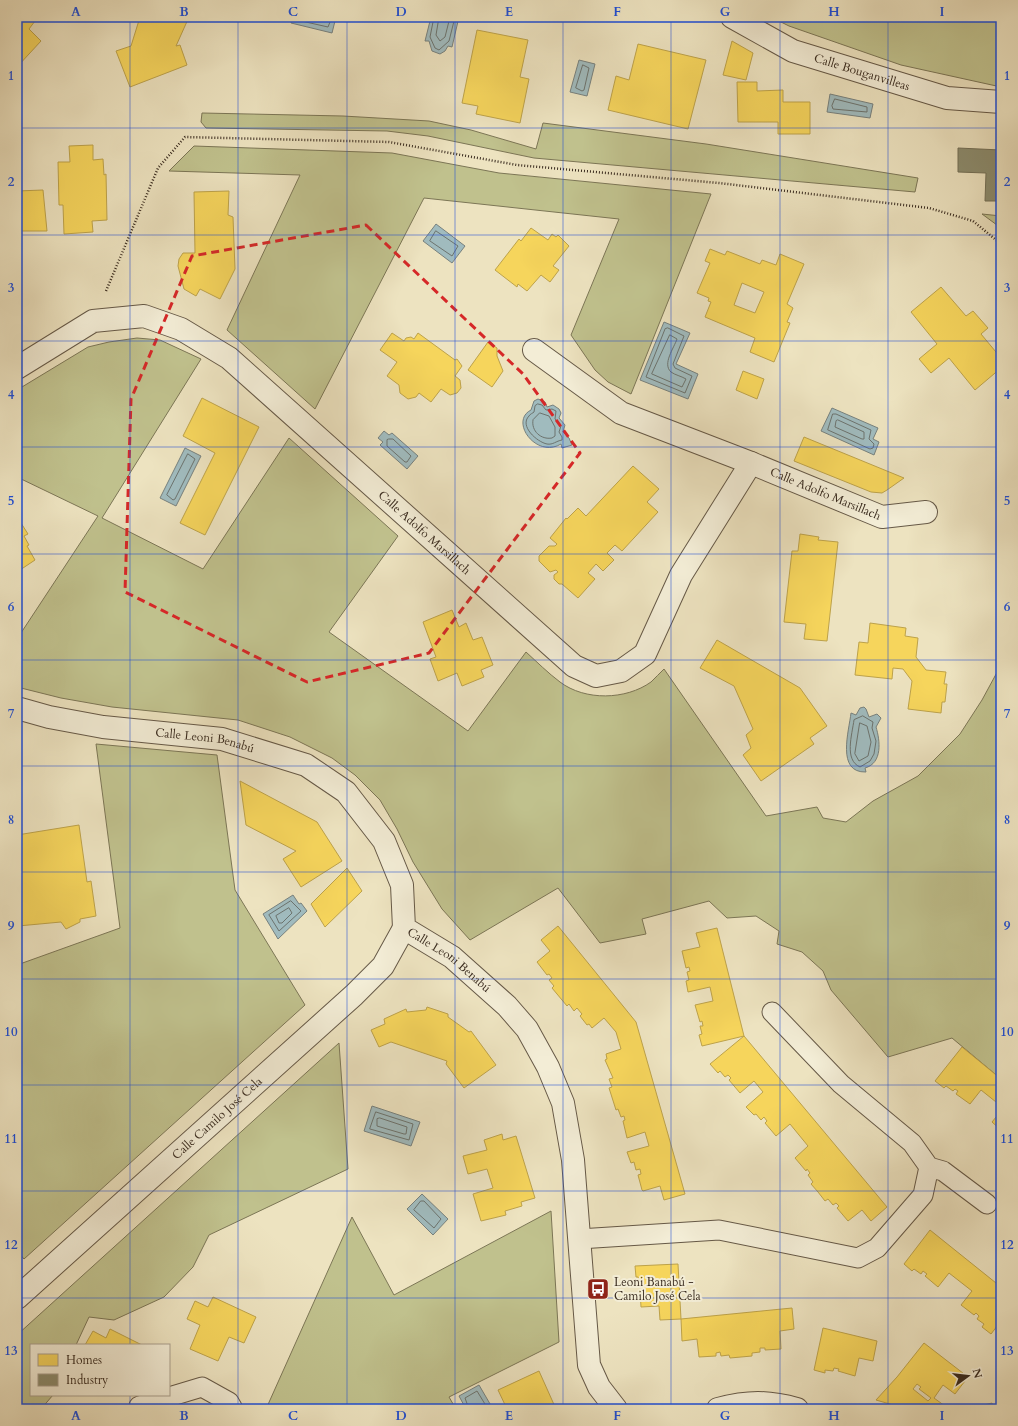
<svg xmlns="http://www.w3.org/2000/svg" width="1018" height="1426" font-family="Cardo,serif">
	<rect width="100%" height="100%" fill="#ede3c0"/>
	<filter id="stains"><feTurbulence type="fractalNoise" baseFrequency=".005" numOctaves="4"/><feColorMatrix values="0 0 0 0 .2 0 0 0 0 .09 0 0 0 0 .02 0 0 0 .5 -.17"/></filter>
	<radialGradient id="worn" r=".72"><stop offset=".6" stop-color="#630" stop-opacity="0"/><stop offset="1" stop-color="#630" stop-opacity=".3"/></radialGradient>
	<!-- green -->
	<path fill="#c0c18d" stroke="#7c7656" d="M771,17H1001V87L901,65L789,26Z
		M202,113L343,116L429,121L471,130L536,149L543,123L706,144L918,178L915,192L534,158L428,136L387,131L206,128L201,122Z
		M194,146L392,153L499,173L711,194L631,394L608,382L595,370L571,335L619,219L424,198L315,409L227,330L300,175L169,171Z
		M982,214L1001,216V228Z
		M137,338L160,340L201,359L102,518L203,569L289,438L398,536L329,632L468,731L526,652C537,662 548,673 560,682C585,701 626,700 651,682C655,678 660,673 664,669L766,816L817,807L823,818L846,822L873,801L918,776L960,734L982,700L1001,665V1079L952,1038L888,1057L831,990L823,971L802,952L777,944L779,931L756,916L727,918L709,901L642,919L646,934L600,943L558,888L470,940L442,909L413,862L397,829L380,800L355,775L332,758L290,737L238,720L112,707L61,698L17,687V639L98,516L17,477V390L88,347L109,342Z
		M96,744L217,755L235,890L305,1005L24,1259L17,1251V965L120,928Z
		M339,1043L348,1169L209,1235L193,1267L164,1297L114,1320L89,1317L76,1345H31V1395H53L41,1409H17V1335Z
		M551,1211L559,1342L449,1397L456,1409H266L352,1217L394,1295Z"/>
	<!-- water -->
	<path fill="#a0bbbe" stroke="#77817e" d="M292,17H336L332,33L291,23Z
		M431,17H459L452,47L448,46L445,51L440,54L432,51L429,41H425Z
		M579,60L595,64L587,96L570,92Z
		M830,94L873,104L870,118L827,112Z
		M436,224L465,246L452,263L423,241Z
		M664,322L690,333L676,364L698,374L688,399L640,380Z
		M538,399L545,402L547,407L553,405L559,409L561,413L559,418L565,425L563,432L569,438L572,445L562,448L561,444C536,459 509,421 531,410L534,401Z
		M832,408L878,428L873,439L879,442L874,455L821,431Z
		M384,431L389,435L392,433L418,456L407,469L380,445L383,442L378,438Z
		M185,448L201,456L176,506L160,498Z
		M864,707L866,709L869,717L877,714L881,718L876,727C880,740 883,763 865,768L866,772C836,773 849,731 851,713L856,715L860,708Z
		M293,895L299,904L301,903L307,911L278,939L263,914Z
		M372,1106L420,1122L411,1146L364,1131Z
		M422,1194L448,1219L433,1235L407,1209Z
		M479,1385L493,1409H466L459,1396Z"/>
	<!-- homes -->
	<path fill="#f6d55c" stroke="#bda24a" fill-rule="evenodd" d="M17,17H38L29,29L41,41L17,67Z
		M140,17L148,19L149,17H189L176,46L180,45L187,65L130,87L116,51L131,46Z
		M477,30L528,40L520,77L529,79L520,123L476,114L478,106L462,103Z
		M732,41L753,53L746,80L723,75Z
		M638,44L706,60L688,129L608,110L616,76L629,80Z
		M737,82H757V91L783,90V102H810V134H778V122H738Z
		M93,145V160L103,159L104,175L106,174L107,220L92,221L93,232L64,234L63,205H59L58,162H70L69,146Z
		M43,190L47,231H17V191Z
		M229,191L228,215L233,217L235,269L220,299L200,289L196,296L184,289L178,266L179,259L183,253H195L194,192Z
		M531,228L548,240L552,234L556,237L558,235L569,246L553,266L559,270L550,282L541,275L527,291L518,284L517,287L495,270L519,239L521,241Z
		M710,249L725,255L727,251L760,264L762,260L776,265L780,254L804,264L787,304L793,308L787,322L790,323L774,362L750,352L755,338L705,317L711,302L708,301L709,298L697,293L710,263L705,261ZM742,283L764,292L755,313L734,305Z
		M941,287L966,316L973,311L988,328L981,334L1001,358V368L975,390L949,358L931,373L919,359L937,344L911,312Z
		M392,333L404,341L406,338L411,337L414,339L418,333L455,360L457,359L462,366L455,376L460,380L461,388L457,393L450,395L441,389L431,402L419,393L416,397L408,399L400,393L399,385L387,376L397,362L380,350Z
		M488,342L497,348V356L503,371L492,387L468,370Z
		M743,371L764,379L757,399L736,390Z
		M202,398L259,427L205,535L180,523L215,453L183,436Z
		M804,437L904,478L887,490L882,493L871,492L794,461Z
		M633,466L659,489L647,502L658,512L622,551L615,545L607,553L614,560L603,571L596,564L588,573L595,579L578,598L562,584H559L554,579V575L558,572L556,570L550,572L539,561V556L549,546H555L557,544L550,538L566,518L567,519L578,508L586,516Z
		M21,523L28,534L24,536L29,545L27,546L35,560L17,572V524Z
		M800,534L819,537L818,540L838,542L827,641L804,639L806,624L784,622L792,551H798Z
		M452,610L459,627L466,623L473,640L482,637L493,665L481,670L484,677L462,686L457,673L438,681L430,659L436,657L423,622Z
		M870,623L906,628L905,636L918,638L916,657L926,670L946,672L944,684H947L945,702H942L941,713L908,709L912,681L903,669L893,668L892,679L855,675L859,642L868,643Z
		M717,640L800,688L827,726L810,738L814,744L761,781L743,755L751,748L746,735L753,729L734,686L700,668Z
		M240,781L317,822L342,861L301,887L283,859L296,851L246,825Z
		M79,825L87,882L91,881L96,916L80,919V922L66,929L61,922L18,926L17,835Z
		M347,868L362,891L325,927L311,904Z
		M558,926L636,1022L685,1194L664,1200L660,1186L643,1191L642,1190L638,1175L641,1174L640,1169L636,1170L634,1162L631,1163L627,1152L649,1146L645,1132L627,1138L623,1121L625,1120L624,1116L621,1117L618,1109L616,1110L609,1088L612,1087L609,1079L613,1078L605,1060L607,1059L606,1054L621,1049L616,1032L604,1018L592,1028L589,1024L587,1025L580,1016L582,1014L577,1008L574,1011L569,1004L567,1006L552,988L554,986L549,980L552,978L549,974L547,975L537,962L550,951L541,940Z
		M717,928L744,1036L702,1046L699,1035L702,1034L700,1026H703L702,1021L700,1022L695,1005L713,1001L710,987L688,992L686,981L689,980L687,972L690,971L689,967L686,968L682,951L700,947L696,933Z
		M427,1007L448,1014V1017L469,1032L471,1031L496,1065L464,1088L446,1064L447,1061L391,1042L379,1047L371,1030L385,1024L384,1019L406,1009L407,1012L426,1010Z
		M744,1036L887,1207L871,1221L862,1210L848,1221L837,1208L839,1206L836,1203L833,1205L828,1199L825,1201L818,1192L811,1184L813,1182L808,1175L810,1173L807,1169L806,1171L795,1158L808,1146L790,1124L776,1136L765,1123L767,1121L764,1117L761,1120L756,1114L754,1115L746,1107L763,1092L754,1081L740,1093L729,1080L731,1078L728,1075L725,1077L720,1071L718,1073L710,1064Z
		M962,1047L1001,1079V1106L981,1090L970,1104L956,1094L958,1091L955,1089L953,1091L946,1086L944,1088L935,1081Z
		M1001,1111V1130L992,1122Z
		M502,1134L503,1140L516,1136L535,1198L521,1202L522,1206L505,1211L506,1215L481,1221L473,1194L493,1188L487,1169L468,1174L463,1156L487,1150L484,1140Z
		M930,1230L1001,1287V1321L991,1334L982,1327L984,1324L977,1319L979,1316L976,1313L974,1315L961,1305L972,1291L949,1273L938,1287L925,1276L927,1274L923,1271L921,1274L914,1269L912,1271L904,1264Z
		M678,1264L681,1319L660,1320L659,1306L641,1307L640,1290H643L642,1285H639L638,1277H636L635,1266Z
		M213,1297L256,1317L244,1343L229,1337L218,1361L190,1349L200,1325L187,1319L195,1301L208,1307Z
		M792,1308L794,1329L780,1331L781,1349L765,1350V1348H760V1352L752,1353V1356L730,1358L729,1355L721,1356L720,1352L716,1353V1356L699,1357L697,1339L682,1341L681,1319Z
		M823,1328L877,1341L873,1361L859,1358L855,1376L838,1371L839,1369L834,1368L833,1371L825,1370V1373L814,1370Z
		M110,1329L142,1345H85L93,1331L106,1338Z
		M924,1343L968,1377L955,1394L943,1385L934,1398L945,1406L943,1409H907L876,1400L897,1377ZM917,1384L921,1387L919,1389L931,1398L928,1401L913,1389Z
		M539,1371L556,1409H507L498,1390Z
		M992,1403L994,1409H981L980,1406Z"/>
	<!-- industry -->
	<path fill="#8c8c6e" stroke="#736f56" d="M958,148L1001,150V201H985L986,173L958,172Z"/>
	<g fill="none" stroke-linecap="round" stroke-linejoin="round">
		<!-- shore -->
		<path stroke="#6c736e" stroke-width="1" d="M296,17L297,20L328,27L332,17
			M434,17L430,37L435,48L439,50L449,41L455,17
			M439,17L436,35L440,41L445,37L450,17
			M583,65L589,68L584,90L582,91L576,88Z
			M835,99L867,107V112L833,109L832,106Z
			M436,231L458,246L452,256L430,241Z
			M668,328L684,336L673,364L675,368L692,376L685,393L646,377L665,329Z
			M670,335L677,339C674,348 662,364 671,372C675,375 681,376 686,379L682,387L652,374Z
			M538,404L542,405L546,410L552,409L556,411L555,419L561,426L559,432L562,437V440C556,441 553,445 547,444C537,442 519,426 529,416C530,414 533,413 534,412L535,406Z
			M540,413L549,416L555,427V436L552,438C541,440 531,431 533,420Z
			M833,414H836L871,430L869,439L874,444L873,448L870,449L828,430Z
			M838,420L864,432V439H862L835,427L836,421Z
			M389,439H393L411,456L407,462H405L387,446V440Z
			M188,454L195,459L175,499L173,500L167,495Z
			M863,716L873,722L872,728L876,741L874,754L870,761L860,767C844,760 852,735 854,720Z
			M860,723L867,726L871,742L868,756L859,761L855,754Z
			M291,901L301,911L279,931L269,915Z
			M289,908L292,913L282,923H279L276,916Z
			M376,1112L413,1124L409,1140L370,1129Z
			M380,1118L407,1127L406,1134H404L377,1126V1119Z
			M421,1201H424L441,1219L434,1228L414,1210Z
			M469,1409L465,1398L477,1391L488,1409"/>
		<!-- service casing -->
		<g stroke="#665947" stroke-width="21">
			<path id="service" d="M929,1167L943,1171L987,1204
				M579,1239L719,1230L858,1258L877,1248L923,1195L929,1167L912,1143L841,1084L772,1012
				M139,1406L202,1387L229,1402L233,1409"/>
		</g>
		<!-- minor casing -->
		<g stroke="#665947" stroke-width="24">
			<g id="minor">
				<path id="s1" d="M732,17L793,51L947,98L1001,102"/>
				<path d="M534,350L621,413L751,463"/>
				<path id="s2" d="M17,368L93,321L144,316L181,329L229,358L574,666L596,676L621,671L645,654L681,575L751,463L882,517L926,512"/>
				<path id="s3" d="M17,708L49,717L103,727L222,739L306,765L346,792L384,841L402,885L404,928L452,957L507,1006L527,1029L548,1067L563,1103L573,1160L589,1365L599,1387L616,1409"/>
				<path id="s4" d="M17,1298L354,995L383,966L404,928"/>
				<path d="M718,1409C748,1401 768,1401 797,1409"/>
			</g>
		</g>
		<!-- path -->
		<path stroke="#392b1f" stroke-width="2.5" stroke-dasharray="1 2" stroke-linecap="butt" d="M106,291L158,168L185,137L389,142L517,165L719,183L929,208L973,221L1001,244"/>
		<!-- service -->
		<use href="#service" stroke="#f3edd6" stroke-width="19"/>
		<!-- minor -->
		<use href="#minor" stroke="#f3edd6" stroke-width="22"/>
	</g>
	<!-- marked area -->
	<path fill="none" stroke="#d62828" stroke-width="3" stroke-dasharray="8 5" stroke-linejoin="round" d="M366,225L523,374L580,453L429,653L307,682L125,592L131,399L192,256Z"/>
	<!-- grid -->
	<path fill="none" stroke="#1d4ed8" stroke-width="1" stroke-opacity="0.55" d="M130,17V1345M238,17V1409M347,17V1409M455,17V1409M563,17V1409M671,17V1409M780,17V1409M888,17V1409M17,128H1001M17,235H1001M17,341H1001M17,447H1001M17,554H1001M17,660H1001M17,766H1001M17,872H1001M17,979H1001M17,1085H1001M17,1191H1001M17,1298H1001M130,1395V1409"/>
	<!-- icons -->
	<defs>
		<g id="bus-square" transform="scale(1.15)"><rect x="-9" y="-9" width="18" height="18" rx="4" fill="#8f2418" stroke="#f3edd6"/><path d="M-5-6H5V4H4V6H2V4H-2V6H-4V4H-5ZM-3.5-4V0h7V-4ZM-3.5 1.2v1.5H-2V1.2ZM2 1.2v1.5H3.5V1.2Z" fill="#fff"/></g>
	</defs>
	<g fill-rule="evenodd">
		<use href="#bus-square" x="598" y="1289"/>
	</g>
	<g text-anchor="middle" stroke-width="4" stroke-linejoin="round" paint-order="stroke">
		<!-- street labels -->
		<g font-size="12" fill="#392b1f" stroke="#f3edd6">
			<text dy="4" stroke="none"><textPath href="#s1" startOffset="142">Calle Bouganvilleas</textPath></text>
			<text dy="4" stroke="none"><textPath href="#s2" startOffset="1077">Calle Adolfo Marsillach</textPath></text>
			<text dy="4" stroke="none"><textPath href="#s2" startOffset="498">Calle Adolfo Marsillach</textPath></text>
			<text dy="4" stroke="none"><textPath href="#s3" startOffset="191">Calle Leoni Benabú</textPath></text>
			<text dy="4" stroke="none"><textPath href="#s3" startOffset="552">Calle Leoni Benabú</textPath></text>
			<text dy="4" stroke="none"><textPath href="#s4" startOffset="269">Calle Camilo José Cela</textPath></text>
		</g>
		<!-- poi labels -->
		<g font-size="12" fill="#392b1f" stroke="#f3edd6" text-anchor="start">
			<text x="614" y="1286">Leoni Banabú -<tspan x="614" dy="14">Camilo José Cela</tspan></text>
		</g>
	</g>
	<!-- margin -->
	<rect width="1018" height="1426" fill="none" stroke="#ede3c0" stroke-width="44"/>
	<!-- legend -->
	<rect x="30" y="1344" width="140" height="52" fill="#f3edd6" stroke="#a99f8d"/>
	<rect x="38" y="1354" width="20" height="12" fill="#f6d55c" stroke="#a99f8d"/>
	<text x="66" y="1364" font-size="12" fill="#392b1f">Homes</text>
	<rect x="38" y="1374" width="20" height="12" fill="#8c8c6e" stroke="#a99f8d"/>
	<text x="66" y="1384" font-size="12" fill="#392b1f">Industry</text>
	<!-- north arrow -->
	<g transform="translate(968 1376) rotate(75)" stroke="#f3edd6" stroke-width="3" paint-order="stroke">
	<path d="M0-3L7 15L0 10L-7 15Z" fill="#392b1f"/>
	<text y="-6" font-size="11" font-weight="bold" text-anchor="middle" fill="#392b1f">N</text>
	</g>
	<rect x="22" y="22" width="974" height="1382" fill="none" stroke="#1d4ed8" stroke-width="1.5"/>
	<g font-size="13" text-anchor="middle" font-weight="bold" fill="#1d4ed8">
		<text x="76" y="16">A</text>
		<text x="184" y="16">B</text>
		<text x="293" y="16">C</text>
		<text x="401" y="16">D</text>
		<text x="509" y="16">E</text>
		<text x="617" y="16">F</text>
		<text x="725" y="16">G</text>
		<text x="834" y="16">H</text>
		<text x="942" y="16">I</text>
		<text x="11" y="80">1</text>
		<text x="1007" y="80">1</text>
		<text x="11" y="186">2</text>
		<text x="1007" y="186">2</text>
		<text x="11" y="292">3</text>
		<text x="1007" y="292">3</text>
		<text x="11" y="399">4</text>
		<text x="1007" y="399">4</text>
		<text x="11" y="505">5</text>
		<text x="1007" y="505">5</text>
		<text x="11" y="611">6</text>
		<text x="1007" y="611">6</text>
		<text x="11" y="718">7</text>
		<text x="1007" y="718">7</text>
		<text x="11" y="824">8</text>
		<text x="1007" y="824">8</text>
		<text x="11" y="930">9</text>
		<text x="1007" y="930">9</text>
		<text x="11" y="1036">10</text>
		<text x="1007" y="1036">10</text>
		<text x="11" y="1143">11</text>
		<text x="1007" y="1143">11</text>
		<text x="11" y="1249">12</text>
		<text x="1007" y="1249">12</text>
		<text x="11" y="1355">13</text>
		<text x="1007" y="1355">13</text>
		<text x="76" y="1420">A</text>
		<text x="184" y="1420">B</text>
		<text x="293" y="1420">C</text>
		<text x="401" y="1420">D</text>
		<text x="509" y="1420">E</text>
		<text x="617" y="1420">F</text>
		<text x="725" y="1420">G</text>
		<text x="834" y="1420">H</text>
		<text x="942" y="1420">I</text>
	</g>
	<rect width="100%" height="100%" filter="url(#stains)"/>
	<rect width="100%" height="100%" fill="url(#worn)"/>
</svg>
